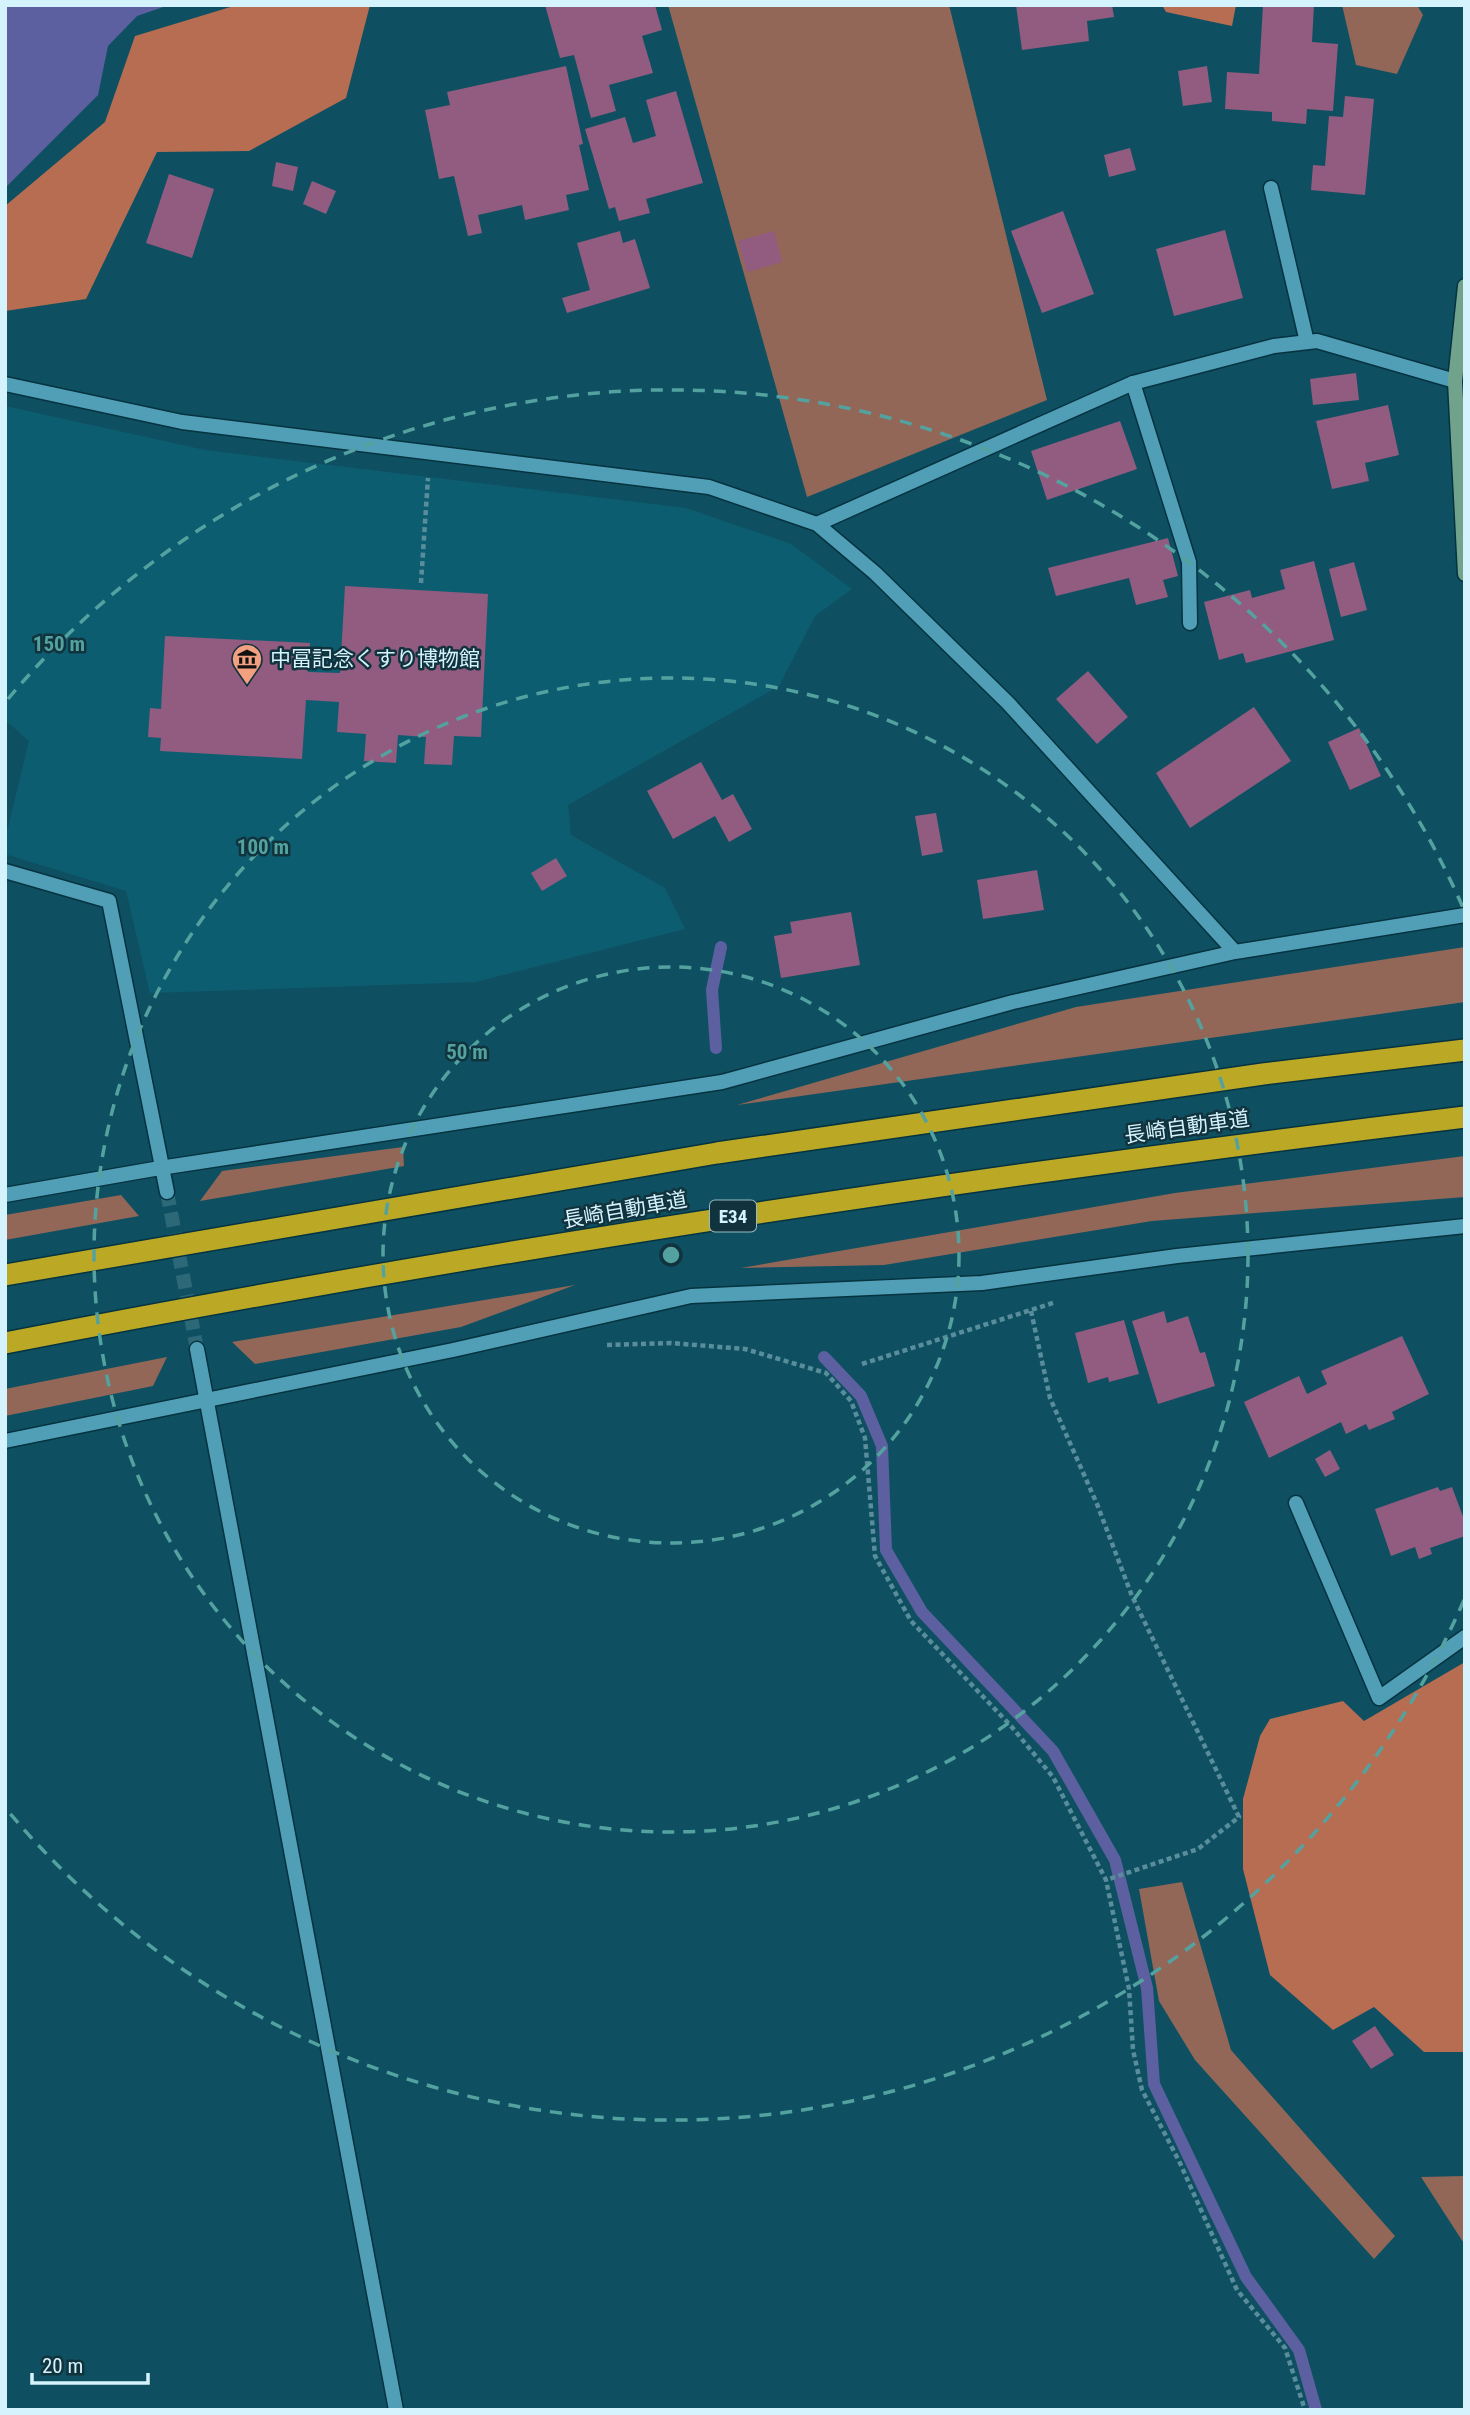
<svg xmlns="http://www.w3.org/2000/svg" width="1470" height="2415" font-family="'Roboto Condensed','Noto Sans JP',sans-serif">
	<rect width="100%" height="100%" fill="#0e5061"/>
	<!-- built -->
	<path fill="#0d5d71" d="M5,406L205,450L686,508L791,544L852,589L815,616L779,686L568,805L571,835L665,888L685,929L475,982L150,993L126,891L5,854V840L29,741L5,720Z"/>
	<!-- green -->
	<path fill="#926757" d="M668,5H949L1047,400L807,497Z
		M1342,5H1417L1423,15L1397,74L1356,65Z
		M1465,947V1002L737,1105L1076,1007Z
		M403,1147L404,1166L200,1201L222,1171Z
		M1465,1156V1197L1152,1221L884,1265L741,1268L1175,1193Z
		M121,1195L139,1216L5,1240V1215Z
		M575,1285L461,1327L255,1364L232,1342Z
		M167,1357L153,1386L5,1416V1389Z
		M1182,1882L1231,2050L1395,2236L1374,2259L1195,2060L1159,2001L1139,1889Z
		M1465,2176V2245L1421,2177Z"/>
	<!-- forest -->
	<path fill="#b66d52" d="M237,5H370L346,98L249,151L157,152L86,299L5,311V206L105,122L135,36Z
		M1162,5H1236L1232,26L1166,12Z
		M1465,1662V2052H1424L1374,2007L1333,2030L1270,1975L1243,1869V1799L1260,1736L1270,1719L1343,1701L1364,1721Z"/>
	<!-- water -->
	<path fill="#5d60a0" d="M5,5H169L137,16L108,46L98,95L5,188Z"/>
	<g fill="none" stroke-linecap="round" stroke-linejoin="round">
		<!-- stream -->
		<path stroke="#5d60a0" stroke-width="12" d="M716,1048L712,990L721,947
			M824,1357L861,1396L882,1446L886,1550L922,1612L1053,1751L1115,1860L1147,1988L1154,2084L1246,2277L1299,2350L1316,2410"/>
	</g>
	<!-- building -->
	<path fill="#915c7f" d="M545,5H655L662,30L642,36L653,73L609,85L616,111L591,118L574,55L560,58Z
		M1016,5H1112L1114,17L1087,21L1089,41L1022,50Z
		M1263,5H1314L1312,42L1338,44L1333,111L1307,109L1306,124L1272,121V112L1225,109L1227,72L1259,74Z
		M566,66L583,144L579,145L589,190L566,195L569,210L525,220L522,205L478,215L482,233L468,236L454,176L439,179L425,110L450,105L447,92Z
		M1207,66L1212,102L1183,106L1178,71Z
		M676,91L703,183L646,199L650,213L619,221L615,207L609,209L585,129L625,117L633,143L656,136L646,100Z
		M1345,96L1374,99L1365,195L1311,190L1313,165L1325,166L1329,116L1343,117Z
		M1130,148L1136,170L1109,177L1104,155Z
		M276,162L298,167L293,191L272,186Z
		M169,174L214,189L192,258L146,243Z
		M312,181L336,191L326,214L303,204Z
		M1063,211L1094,294L1042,313L1011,231Z
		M1225,230L1243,298L1174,316L1156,249Z
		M620,231L623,243L635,239L650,288L567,313L562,298L590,290L577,243Z
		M774,231L782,262L747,272L738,241Z
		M1356,373L1359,400L1313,405L1310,379Z
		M1388,405L1399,455L1365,463L1369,481L1332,489L1316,421Z
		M1120,421L1137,469L1047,500L1031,451Z
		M1168,538L1178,576L1163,580L1168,597L1136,605L1129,578L1056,596L1048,568Z
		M1314,561L1334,640L1246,663L1243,653L1219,660L1204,602L1250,590L1252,598L1285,589L1280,570Z
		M1354,562L1367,610L1341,617L1329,569Z
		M345,586L488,594L481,737L454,736L452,765L424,764L426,737L398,735L396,763L364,761L366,734L337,732L339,702L306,700L302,759L160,751L161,738L148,737L150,708L161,709L165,636L310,643L308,672L340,673Z
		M1088,671L1128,717L1097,744L1056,699Z
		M1254,707L1291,761L1190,828L1156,773Z
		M1359,728L1381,776L1350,790L1328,742Z
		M701,762L722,800L733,794L752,829L729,842L715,816L673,839L647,791Z
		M936,813L943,852L922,856L915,816Z
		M556,858L567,876L542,891L531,873Z
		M1037,870L1044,910L983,919L977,880Z
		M851,912L860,965L781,978L774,936L792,933L790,922Z
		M1164,1311L1167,1323L1188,1316L1200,1353L1205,1352L1215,1386L1158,1404L1132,1321Z
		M1124,1320L1139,1374L1109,1382L1108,1377L1088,1383L1075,1333Z
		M1402,1336L1429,1394L1392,1412L1395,1419L1369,1430L1366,1424L1346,1434L1341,1422L1269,1458L1244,1402L1299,1376L1307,1394L1327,1384L1321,1371Z
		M1330,1450L1340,1469L1325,1477L1315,1459Z
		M1438,1487L1440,1491L1452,1487L1465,1522V1536L1430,1548L1432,1554L1419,1559L1415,1547L1391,1556L1375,1509Z
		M1375,2026L1394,2055L1371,2069L1352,2041Z"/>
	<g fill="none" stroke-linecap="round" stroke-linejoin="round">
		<!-- street-tunnel -->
		<path stroke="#2c6878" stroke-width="14" stroke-dasharray="14 7" stroke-linecap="butt" d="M167,1192L197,1349"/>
		<!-- lane casing -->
		<g stroke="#063340" stroke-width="17">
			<path id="lane" d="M1271,188L1307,342
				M1133,383L1189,562L1190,623
				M1296,1503L1379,1698L1465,1637"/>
		</g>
		<!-- street casing -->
		<g stroke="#063340" stroke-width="17">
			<path id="street" d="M5,384L182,422L709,487L817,524L875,573L1008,703L1235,952
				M817,524L1133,383L1274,346L1317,341L1455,381
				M5,871L109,901L167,1192
				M5,1195L160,1168L722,1082L1013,1002L1235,952L1465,915
				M197,1349L396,2410
				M5,1441L453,1350L691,1296L982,1283L1177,1256L1465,1226"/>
		</g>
		<!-- secondary casing -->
		<g stroke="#063340" stroke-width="17">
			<path id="secondary" d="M1465,286L1455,381L1465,574"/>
		</g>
		<!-- highway casing -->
		<g stroke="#063340" stroke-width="24">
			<path id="highway" d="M5,1275L717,1153L1263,1074L1465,1050
				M5,1343C488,1249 976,1176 1465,1117"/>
		</g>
		<!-- path -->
		<path stroke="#598d9c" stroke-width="4.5" stroke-dasharray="5 3.5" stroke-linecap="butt" d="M421,583L428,478
			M1031,1311L1050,1398L1097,1504L1132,1596L1239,1817L1198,1849L1106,1880
			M607,1345L671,1343L745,1349L826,1373L851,1401L865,1438L875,1556L911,1621L1011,1726L1053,1777L1106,1880L1129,1989L1133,2050L1142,2090L1179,2161L1237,2290L1285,2348L1305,2410
			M862,1364L1056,1302"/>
		<!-- lane -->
		<use href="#lane" stroke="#519fb7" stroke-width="14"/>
		<!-- street -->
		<use href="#street" stroke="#519fb7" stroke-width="14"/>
		<!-- secondary -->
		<use href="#secondary" stroke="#71a28b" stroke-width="14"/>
		<!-- highway -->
		<use href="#highway" stroke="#bba925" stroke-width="21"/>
	</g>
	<!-- distance rings -->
	<g fill="none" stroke="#54a2a0" stroke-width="3.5" stroke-dasharray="12 9">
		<circle cx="671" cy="1255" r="288"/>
		<circle cx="671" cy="1255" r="577"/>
		<path d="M1464 1600A865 865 0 0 1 8 1811M8 699A865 865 0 0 1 1464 910"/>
	</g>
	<!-- icons -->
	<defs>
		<g id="museum-pin" transform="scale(1.575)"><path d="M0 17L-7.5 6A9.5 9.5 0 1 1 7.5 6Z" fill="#f3a081" stroke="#11333d"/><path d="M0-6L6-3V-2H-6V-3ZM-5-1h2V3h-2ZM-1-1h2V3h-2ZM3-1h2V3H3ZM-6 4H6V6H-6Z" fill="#111"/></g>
	</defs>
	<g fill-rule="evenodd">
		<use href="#museum-pin" x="247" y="659"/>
	</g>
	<g text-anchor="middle" stroke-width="5" stroke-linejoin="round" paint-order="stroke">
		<!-- shield labels -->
		<rect fill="#11333d" stroke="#9ab9c3" stroke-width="2" x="710" y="1200.5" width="46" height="31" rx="5"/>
		<g font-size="19" font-weight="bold" fill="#d5f3fd">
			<text x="733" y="1223">E34</text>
		</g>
		<!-- poi labels -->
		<g font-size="21" fill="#d5f3fd" stroke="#11333d" text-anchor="start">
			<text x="270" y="666">中冨記念くすり博物館</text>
		</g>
		<!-- street labels -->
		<g font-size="21" fill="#d5f3fd" stroke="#11333d">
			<text transform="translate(1187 1127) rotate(-8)" y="7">長崎自動車道</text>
			<text transform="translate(625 1210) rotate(-10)" y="7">長崎自動車道</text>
		</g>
	</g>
	<circle cx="671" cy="1255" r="10" fill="#54a2a0" stroke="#11333d" stroke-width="3.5"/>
	<g font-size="21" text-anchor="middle" font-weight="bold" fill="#54a2a0" stroke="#11333d" stroke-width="5" stroke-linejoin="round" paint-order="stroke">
		<text x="59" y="651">150 m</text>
		<text x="263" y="854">100 m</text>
		<text x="467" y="1059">50 m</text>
	</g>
	<!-- border -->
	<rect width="1470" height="2415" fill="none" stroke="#d5f3fd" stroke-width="14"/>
	<!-- scale -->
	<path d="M32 2373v10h116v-10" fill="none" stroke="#d5f3fd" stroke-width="3.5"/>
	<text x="42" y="2373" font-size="21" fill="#d5f3fd" stroke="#11333d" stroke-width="5" paint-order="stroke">20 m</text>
</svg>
